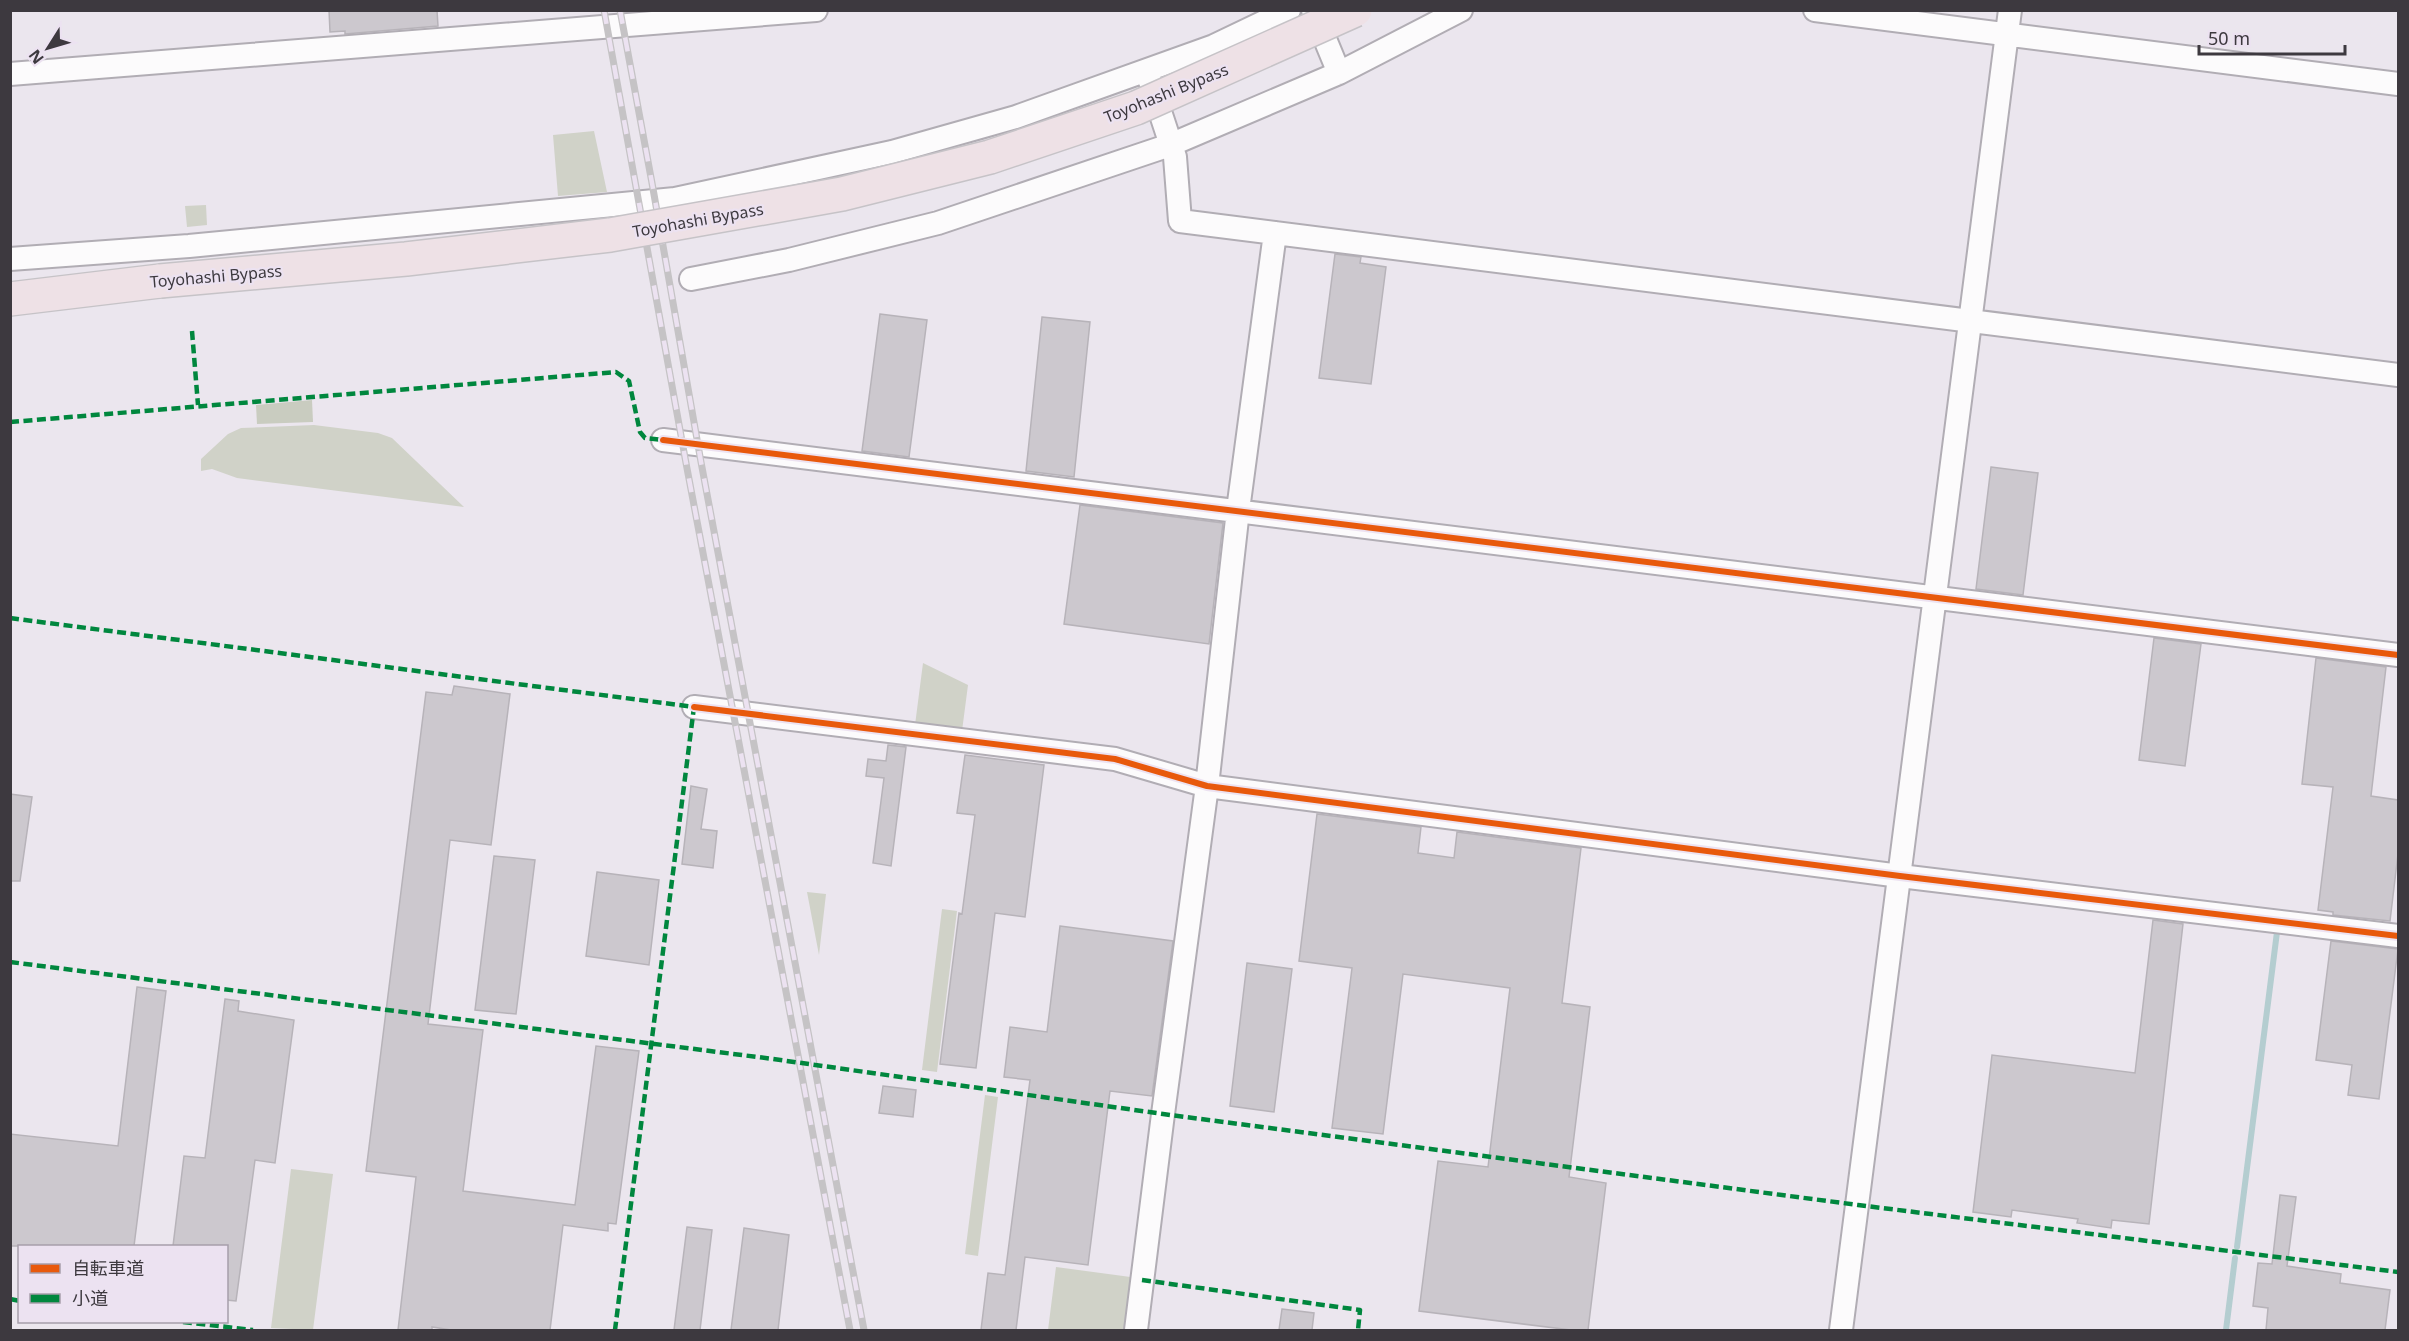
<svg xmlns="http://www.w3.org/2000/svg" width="2409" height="1341" font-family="'Noto Sans','Noto Sans JP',sans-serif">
	<rect width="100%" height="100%" fill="#ebe6ee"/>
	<!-- green -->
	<path fill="#d0d2c8" d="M594,131L607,192L558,196L553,135Z
		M206,205L207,225L187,227L185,206Z
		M314,425L378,433L392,438L464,507L237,478L212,469L201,471V459L228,434L241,428Z
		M923,663L968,685L962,731L915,725Z
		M807,892L826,894L819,955Z
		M942,909L957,911L937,1072L922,1070Z
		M985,1095L998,1097L978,1256L965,1254Z
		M291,1169L333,1174L313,1330L271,1328Z
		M1056,1267L1138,1278L1132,1330H1048Z"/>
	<!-- forest -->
	<path fill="#c9ccc0" d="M312,400L313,422L257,424L256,405Z"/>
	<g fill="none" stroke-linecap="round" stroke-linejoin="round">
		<!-- stream -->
		<path stroke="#b4cdd0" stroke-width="6" d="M2237,1247L2277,932
			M2226,1330L2235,1258"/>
	</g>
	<!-- building -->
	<path fill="#ccc8ce" stroke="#b7b3b9" stroke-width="1.5" d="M329,10H437L438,26L345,34V31L330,32Z
		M1335,254L1361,257L1360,263L1386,267L1371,384L1319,378Z
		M880,314L927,320L909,457L862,451Z
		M1042,317L1090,322L1074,477L1026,471Z
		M1991,467L2038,473L2023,595L1976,589Z
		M1080,505L1223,523L1209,644L1064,624Z
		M2154,638L2201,644L2185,766L2139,760Z
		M2316,658L2386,667L2371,796L2398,800V854L2390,921L2333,915V912L2318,910L2333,787L2302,784Z
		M454,686L510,694L491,845L450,840L428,1024L483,1030L463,1191L575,1205L596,1046L639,1051L616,1224L608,1223V1231L563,1225L550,1330H451L432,1327V1330H398L416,1177L366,1171L426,692L452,695Z
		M888,745L906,747L891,866L873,863L884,778L866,776L868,759L886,761Z
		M965,755L1044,765L1025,917L995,913L976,1068L940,1064L959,913L962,914L975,815L957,813Z
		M691,786L707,789L701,829L717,831L713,868L682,864Z
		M10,794L32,797L20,881H10Z
		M1317,814L1421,827L1418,853L1454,858L1457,832L1581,848L1562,1003L1590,1007L1569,1177L1606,1183L1588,1330H1571L1419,1311L1438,1161L1488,1167L1510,988L1403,974L1383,1134L1332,1128L1352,968L1299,961Z
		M494,856L535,860L516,1014L475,1010Z
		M597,872L659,880L649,965L586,956Z
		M2153,920L2183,924L2149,1224L2112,1220L2111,1228L2077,1223L2078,1219L2012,1210L2011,1217L1973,1212L1992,1055L2135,1073Z
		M1060,926L1173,941L1152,1096L1110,1091L1088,1265L1025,1257L1016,1330H981L988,1273L1005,1275L1030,1080L1004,1077L1010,1027L1047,1032Z
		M2331,941L2398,949L2379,1099L2348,1095L2352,1065L2316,1060Z
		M1247,963L1292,969L1274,1112L1230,1106Z
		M137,987L166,991L134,1246H10V1134L118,1146Z
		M225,999L239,1001L238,1011L294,1020L275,1163L255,1160L236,1301L226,1300V1246H173L184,1156L205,1158Z
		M883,1086L916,1090L913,1117L879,1113Z
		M2280,1195L2296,1197L2287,1266L2341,1274L2340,1283L2390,1290L2385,1330H2266L2268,1308L2253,1306L2258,1263L2272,1264Z
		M687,1227L712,1230L700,1330H674Z
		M744,1228L789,1235L778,1330H731Z
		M1282,1309L1314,1313L1312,1330H1279Z"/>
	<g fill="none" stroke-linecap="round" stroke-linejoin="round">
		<!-- street casing -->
		<g stroke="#b1adb4" stroke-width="26">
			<path id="street" d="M1815,10L2398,84
				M1147,72L1175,157L1180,221L2398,375
				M1339,73L1461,10
				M10,74L816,10
				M10,259L189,246L675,199L892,152L1016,117L1214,46L1289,10
				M691,279L789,260L938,223L1170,145L1339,73L1313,10
				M663,440L2398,655
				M694,707L1115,759L1207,786L1900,876L2398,936
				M1136,1330L1163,1114L1207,786L1238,510L1275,233
				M1841,1330L2010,10"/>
		</g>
		<!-- highway casing -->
		<g stroke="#c6c3c7" stroke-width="36">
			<path id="highway" d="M10,299L160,281"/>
		</g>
		<!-- street -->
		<use href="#street" stroke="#fcfbfc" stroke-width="22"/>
		<!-- highway -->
		<use href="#highway" stroke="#eee1e6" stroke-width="33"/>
		<!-- rail casing -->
		<g stroke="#c5c3c5" stroke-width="7">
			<path id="rail" d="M604,10L686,463L850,1330
				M620,10L652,183L701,462L864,1330"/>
		</g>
		<!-- rail -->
		<use href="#rail" stroke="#ece2f1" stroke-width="4.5" stroke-dasharray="14" stroke-linecap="butt"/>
		<!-- highway-bridge casing -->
		<g stroke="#c6c3c7" stroke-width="36" stroke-linecap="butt">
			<path id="highway-bridge" d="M160,281L406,259L610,235L842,194L990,157L1136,108L1355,10"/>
		</g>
		<!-- highway-bridge -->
		<use href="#highway-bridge" stroke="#eee1e6" stroke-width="33"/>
		<!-- quiet -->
		<path stroke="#00873e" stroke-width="4.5" stroke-dasharray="9 4.5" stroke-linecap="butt" d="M192,331L198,405
			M10,422L616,372L629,381L640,432L645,438L663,440
			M10,618L694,707L615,1330
			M10,962L773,1059L1163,1114L1858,1205L2398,1272
			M1142,1280L1360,1310L1358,1330
			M10,1299L20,1301
			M183,1322L253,1330"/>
		<!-- cycleway casing -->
		<g stroke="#ece2f1" stroke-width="10">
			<path id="cycleway" d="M663,440L2398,655
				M694,707L1115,759L1207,786L1900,876L2398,936"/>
		</g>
		<!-- cycleway -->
		<use href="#cycleway" stroke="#e8590c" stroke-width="6"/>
	</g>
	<g text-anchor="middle" stroke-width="4.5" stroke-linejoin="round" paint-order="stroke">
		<!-- street labels -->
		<g font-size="16" fill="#3d393f" stroke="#ece2f1">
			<text transform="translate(1166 93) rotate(-22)" y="6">Toyohashi Bypass</text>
			<text transform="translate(698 220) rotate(-10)" y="6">Toyohashi Bypass</text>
			<text transform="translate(216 276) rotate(-5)" y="6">Toyohashi Bypass</text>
		</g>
	</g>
	<!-- border -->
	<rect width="2409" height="1341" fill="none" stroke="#3d393f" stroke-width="24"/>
	<!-- legend -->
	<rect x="18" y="1245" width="210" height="78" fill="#ece2f1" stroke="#a69eaa" stroke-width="1.5"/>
	<rect x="30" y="1264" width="30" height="9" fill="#e8590c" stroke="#a69eaa" stroke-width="1.5"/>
	<text x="72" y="1275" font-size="18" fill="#3d393f">自転車道</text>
	<rect x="30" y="1294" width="30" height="9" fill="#00873e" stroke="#a69eaa" stroke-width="1.5"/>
	<text x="72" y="1305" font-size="18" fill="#3d393f">小道</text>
	<!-- north arrow -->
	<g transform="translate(48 48) rotate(233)" stroke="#ece2f1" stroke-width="4.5" paint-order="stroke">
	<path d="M0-4.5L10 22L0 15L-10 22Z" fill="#3d393f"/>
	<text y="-9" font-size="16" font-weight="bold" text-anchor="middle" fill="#3d393f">N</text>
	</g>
	<!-- scale -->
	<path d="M2199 45v9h146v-9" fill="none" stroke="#3d393f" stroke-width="3"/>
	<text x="2208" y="45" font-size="18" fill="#3d393f" stroke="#ece2f1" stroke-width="4.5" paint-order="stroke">50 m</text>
</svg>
